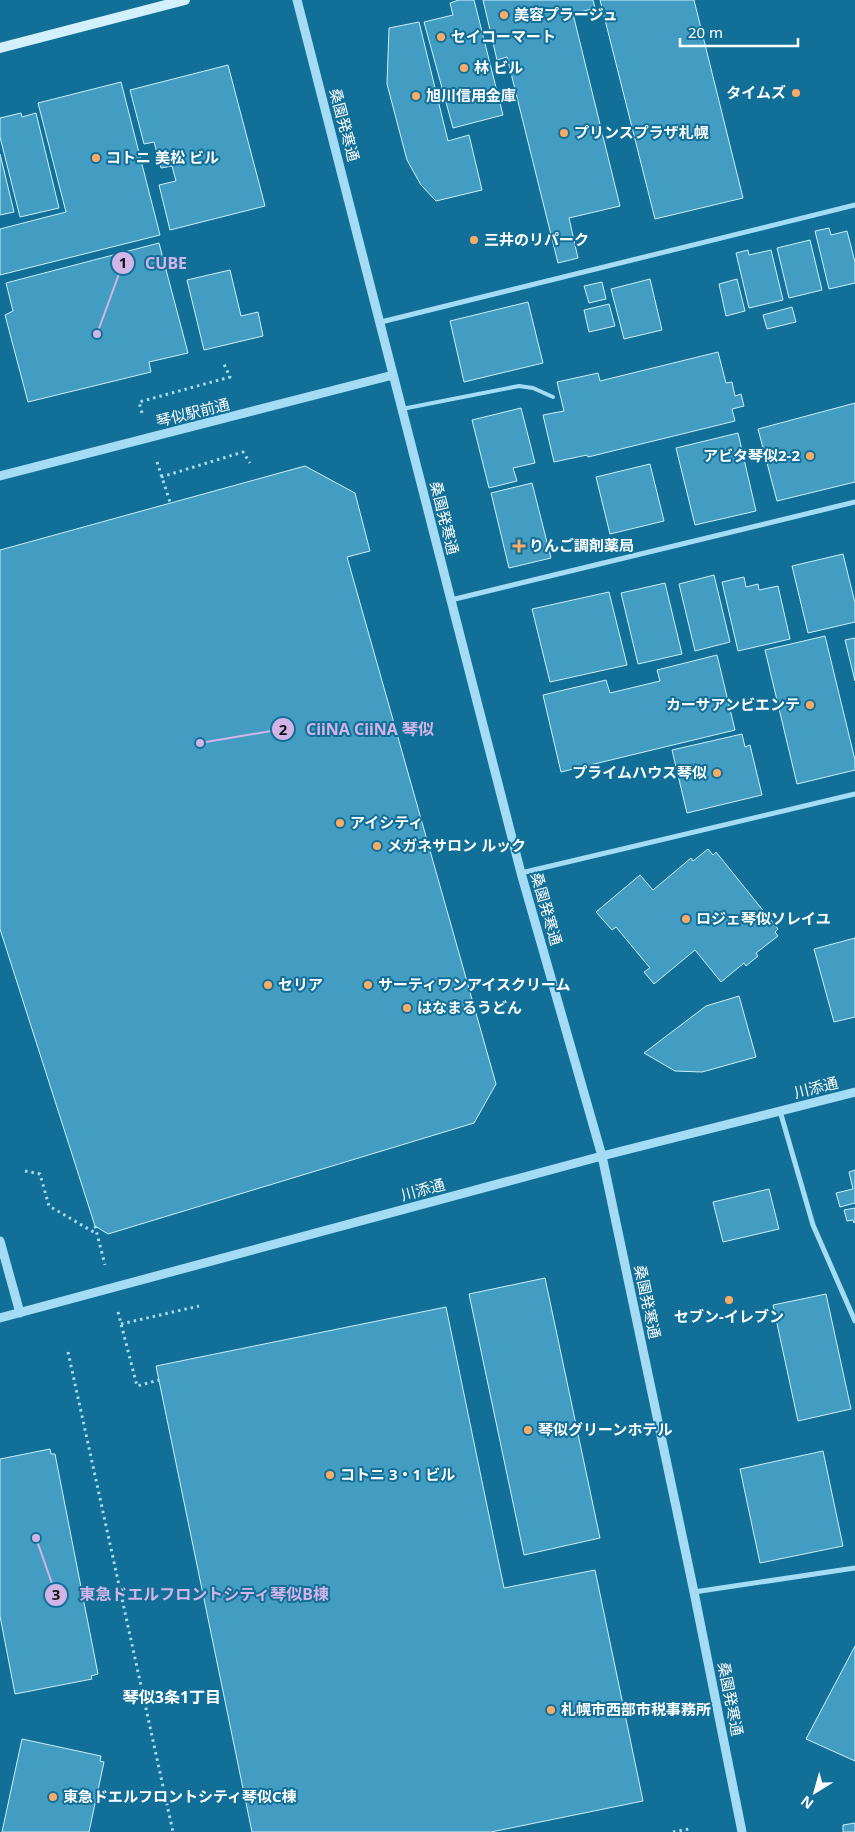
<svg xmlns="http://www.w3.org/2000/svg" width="855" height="1832" font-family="'Noto Sans','Noto Sans JP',sans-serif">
	<rect width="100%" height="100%" fill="#126f98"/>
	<!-- building -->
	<path fill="#439dc3" stroke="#cbeffd" d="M459,0H474L503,115L453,128L424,22L453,15L450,3Z
		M483,0H593L595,8L573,14L620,206L569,218L578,258L558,263L507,57L497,60Z
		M600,0H694L743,198L655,219Z
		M419,22L448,141L469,135L482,190L436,201L421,185L407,160L387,84L389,28Z
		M228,65L265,206L170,230L159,185L176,181L172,166L161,168L154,142L144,144L130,90Z
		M121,82L160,235L0,275V229L66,212L38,103Z
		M21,113L22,117L36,113L59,208L20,217L0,137V118Z
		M0,154L14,212L0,215Z
		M829,228L831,235L847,231L855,262V283L829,289L815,231Z
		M810,240L822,290L789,298L777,248Z
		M159,243L188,353L149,362L151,372L28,402L5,315L13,311L6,283Z
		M748,250L749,255L771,250L783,300L749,308L736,253Z
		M230,270L241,316L258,312L263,336L204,350L187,280Z
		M650,279L662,330L624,339L611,289Z
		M737,279L745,311L726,316L719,284Z
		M602,282L606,299L589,303L584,286Z
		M528,302L543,363L464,382L450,321Z
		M609,304L615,326L589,332L584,310Z
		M792,307L796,322L767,329L763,315Z
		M718,352L726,383L732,382L735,396L741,394L744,406L732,409L735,421L588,457L587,455L554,462L543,415L564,411L557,382L598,373L600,381Z
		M855,403V482L777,501L758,429Z
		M521,408L535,463L513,468L517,481L489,488L472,420Z
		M738,433L756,511L695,525L676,448Z
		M650,464L664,521L610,534L596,477Z
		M305,466L355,493L370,551L347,557L496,1084L474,1123L108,1234L95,1226L0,929V550Z
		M532,483L551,558L509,568L491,493Z
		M843,554L855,603V622L808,633L792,566Z
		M714,575L730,642L695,651L679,584Z
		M744,577L746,587L758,584L759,590L778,586L790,639L738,651L722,582Z
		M665,583L682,654L638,664L621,593Z
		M609,592L627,665L550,682L532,609Z
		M825,636L855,760V770L797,784L765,650Z
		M855,638V681L845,640Z
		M717,655L735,730L561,772L543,695L606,680L610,693L660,681L657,670Z
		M742,734L745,747L750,745L762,795L687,813L672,750Z
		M708,849L713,855L716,852L778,929L775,932L778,936L756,953L758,956L746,966L744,963L721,982L695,950L654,984L644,972L650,968L616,927L612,930L596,912L640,875L653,890L691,858L693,861Z
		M855,938V1017L834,1022L814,949Z
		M739,996L756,1057L702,1072L675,1071L644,1053L706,1006Z
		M855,1170V1203L840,1207L836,1193L853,1189L849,1172Z
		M769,1189L779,1229L723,1242L713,1202Z
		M855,1208V1222L854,1223L853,1220L847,1221L844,1210Z
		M545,1278L600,1538L524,1555L469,1294Z
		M826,1294L851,1409L798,1421L773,1305Z
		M446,1307L504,1588L595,1570L643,1801L491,1832H252L156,1366Z
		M50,1449L51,1454H55L98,1674L91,1676L92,1679L15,1694L0,1616V1459Z
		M823,1451L843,1546L760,1563L740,1469Z
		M855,1646V1761L806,1739Z
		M22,1739L101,1756L100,1761L104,1762L89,1832H2Z
		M855,1823V1832H843V1825Z"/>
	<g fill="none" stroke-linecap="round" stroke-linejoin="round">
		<!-- path -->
		<path stroke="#a3dcf4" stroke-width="3" stroke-dasharray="2.5 4" stroke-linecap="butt" d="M142,413L139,402L230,377L224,364
			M157,462L170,502
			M161,477L243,452L250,463
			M25,1171L40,1174L49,1206L97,1234
			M95,1226L105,1265
			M118,1312L137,1386L159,1380
			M121,1324L199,1306
			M68,1352L173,1832
			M673,1832L689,1829"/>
		<!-- service -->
		<path stroke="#a3dcf4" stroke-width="4" d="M402,409L519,386L533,388L553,397"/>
		<!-- minor -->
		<path stroke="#a3dcf4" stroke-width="5" d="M381,322L855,205
			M451,600L855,502
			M521,873L855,794
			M780,1111L813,1225L855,1321
			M694,1592L855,1568"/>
		<!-- tertiary -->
		<path stroke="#a3dcf4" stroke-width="9" d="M297,0L521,873L602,1156L694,1592L742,1832
			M0,476L393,375
			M0,1241L20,1313
			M0,1318L602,1156L855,1092"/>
		<!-- secondary -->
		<path stroke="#d3f0fd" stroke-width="10" d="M0,48L185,0"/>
	</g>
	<!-- markers -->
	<g fill="#ffab66" stroke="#126f98" stroke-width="2">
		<circle cx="504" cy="15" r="5"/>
		<circle cx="441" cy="37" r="5"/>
		<circle cx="464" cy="68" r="5"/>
		<circle cx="796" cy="93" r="5"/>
		<circle cx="416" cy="96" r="5"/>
		<circle cx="564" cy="133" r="5"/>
		<circle cx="96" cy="158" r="5"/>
		<circle cx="474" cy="240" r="5"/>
		<circle cx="810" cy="456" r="5"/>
		<path d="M516.5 538.5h5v5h5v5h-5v5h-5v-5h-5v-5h5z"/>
		<circle cx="810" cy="705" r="5"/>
		<circle cx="717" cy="773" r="5"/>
		<circle cx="340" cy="823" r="5"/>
		<circle cx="377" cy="846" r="5"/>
		<circle cx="686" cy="919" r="5"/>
		<circle cx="268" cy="985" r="5"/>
		<circle cx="368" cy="985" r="5"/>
		<circle cx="407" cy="1008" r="5"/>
		<circle cx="729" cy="1300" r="5"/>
		<circle cx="528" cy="1430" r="5"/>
		<circle cx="330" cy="1475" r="5"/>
		<circle cx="551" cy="1710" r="5"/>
		<circle cx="53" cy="1797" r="5"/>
	</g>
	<g text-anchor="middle" stroke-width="4" stroke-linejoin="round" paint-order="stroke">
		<!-- poi labels -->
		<g font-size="15" font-weight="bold" fill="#fff" stroke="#126f98" text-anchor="start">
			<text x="514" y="20">美容プラージュ</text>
			<text x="451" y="42">セイコーマート</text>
			<text x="474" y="73">林 ビル</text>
			<text x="786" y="98" text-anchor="end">タイムズ</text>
			<text x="426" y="101">旭川信用金庫</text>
			<text x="574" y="138">プリンスプラザ札幌</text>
			<text x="106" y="163">コトニ 美松 ビル</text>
			<text x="484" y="245">三井のリパーク</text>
			<text x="800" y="461" text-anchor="end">アビタ琴似2-2</text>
			<text x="529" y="551">りんご調剤薬局</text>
			<text x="800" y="710" text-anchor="end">カーサアンビエンテ</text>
			<text x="707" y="778" text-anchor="end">プライムハウス琴似</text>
			<text x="350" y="828">アイシティ</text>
			<text x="387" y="851">メガネサロン ルック</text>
			<text x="696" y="924">ロジェ琴似ソレイユ</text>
			<text x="278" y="990">セリア</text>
			<text x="378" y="990">サーティワンアイスクリーム</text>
			<text x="417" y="1013">はなまるうどん</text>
			<text x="729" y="1322" text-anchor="middle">セブン-イレブン</text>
			<text x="538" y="1435">琴似グリーンホテル</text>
			<text x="340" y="1480">コトニ 3・1 ビル</text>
			<text x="561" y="1715">札幌市西部市税事務所</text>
			<text x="63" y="1802">東急ドエルフロントシティ琴似C棟</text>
		</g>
		<!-- street labels -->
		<g font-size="15" fill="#fff" stroke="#126f98">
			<text transform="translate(344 125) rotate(75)" y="5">桑園発寒通</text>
			<text transform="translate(193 413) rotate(-14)" y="5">琴似駅前通</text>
			<text transform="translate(444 518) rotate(76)" y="5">桑園発寒通</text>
			<text transform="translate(546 909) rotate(74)" y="5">桑園発寒通</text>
			<text transform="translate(816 1088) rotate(-14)" y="5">川添通</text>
			<text transform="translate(423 1190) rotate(-15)" y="5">川添通</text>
			<text transform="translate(647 1302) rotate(78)" y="5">桑園発寒通</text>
			<text transform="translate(730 1699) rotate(79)" y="5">桑園発寒通</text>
		</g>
		<!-- neighbourhood labels -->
		<g font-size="16" font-weight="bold" fill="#fff" stroke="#126f98">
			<text x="172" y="1703">琴似3条1丁目</text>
		</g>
	</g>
	<!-- callouts -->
	<path fill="none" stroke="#d1b5e9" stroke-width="2" d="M97 334L123 263M200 743L283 729M36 1538L56 1595"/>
	<g fill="#d1b5e9" stroke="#126f98" stroke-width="2">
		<circle cx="97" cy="334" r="5"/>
		<circle cx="200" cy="743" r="5"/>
		<circle cx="36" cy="1538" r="5"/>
		<circle cx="123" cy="263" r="12"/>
		<circle cx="283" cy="729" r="12"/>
		<circle cx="56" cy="1595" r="12"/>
	</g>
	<g font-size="15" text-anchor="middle" font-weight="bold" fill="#111">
		<text x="123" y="268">1</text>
		<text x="283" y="735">2</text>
		<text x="56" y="1600">3</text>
	</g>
	<g font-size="16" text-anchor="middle" font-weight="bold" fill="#d1b5e9" stroke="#126f98" stroke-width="4" stroke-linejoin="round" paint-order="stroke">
		<text x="166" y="269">CUBE</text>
		<text x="370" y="735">CiiNA CiiNA 琴似</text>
		<text x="204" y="1600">東急ドエルフロントシティ琴似B棟</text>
	</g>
	<!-- north arrow -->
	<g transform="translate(815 1792) rotate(217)" stroke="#126f98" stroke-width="4" paint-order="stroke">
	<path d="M0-4L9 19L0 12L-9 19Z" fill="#ffffff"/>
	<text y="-8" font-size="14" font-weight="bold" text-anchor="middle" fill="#ffffff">N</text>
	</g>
	<!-- scale -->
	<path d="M680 38v8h118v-8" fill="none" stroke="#ffffff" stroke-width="2.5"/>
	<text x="688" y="38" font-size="15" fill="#ffffff" stroke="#126f98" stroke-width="4" paint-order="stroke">20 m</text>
</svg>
